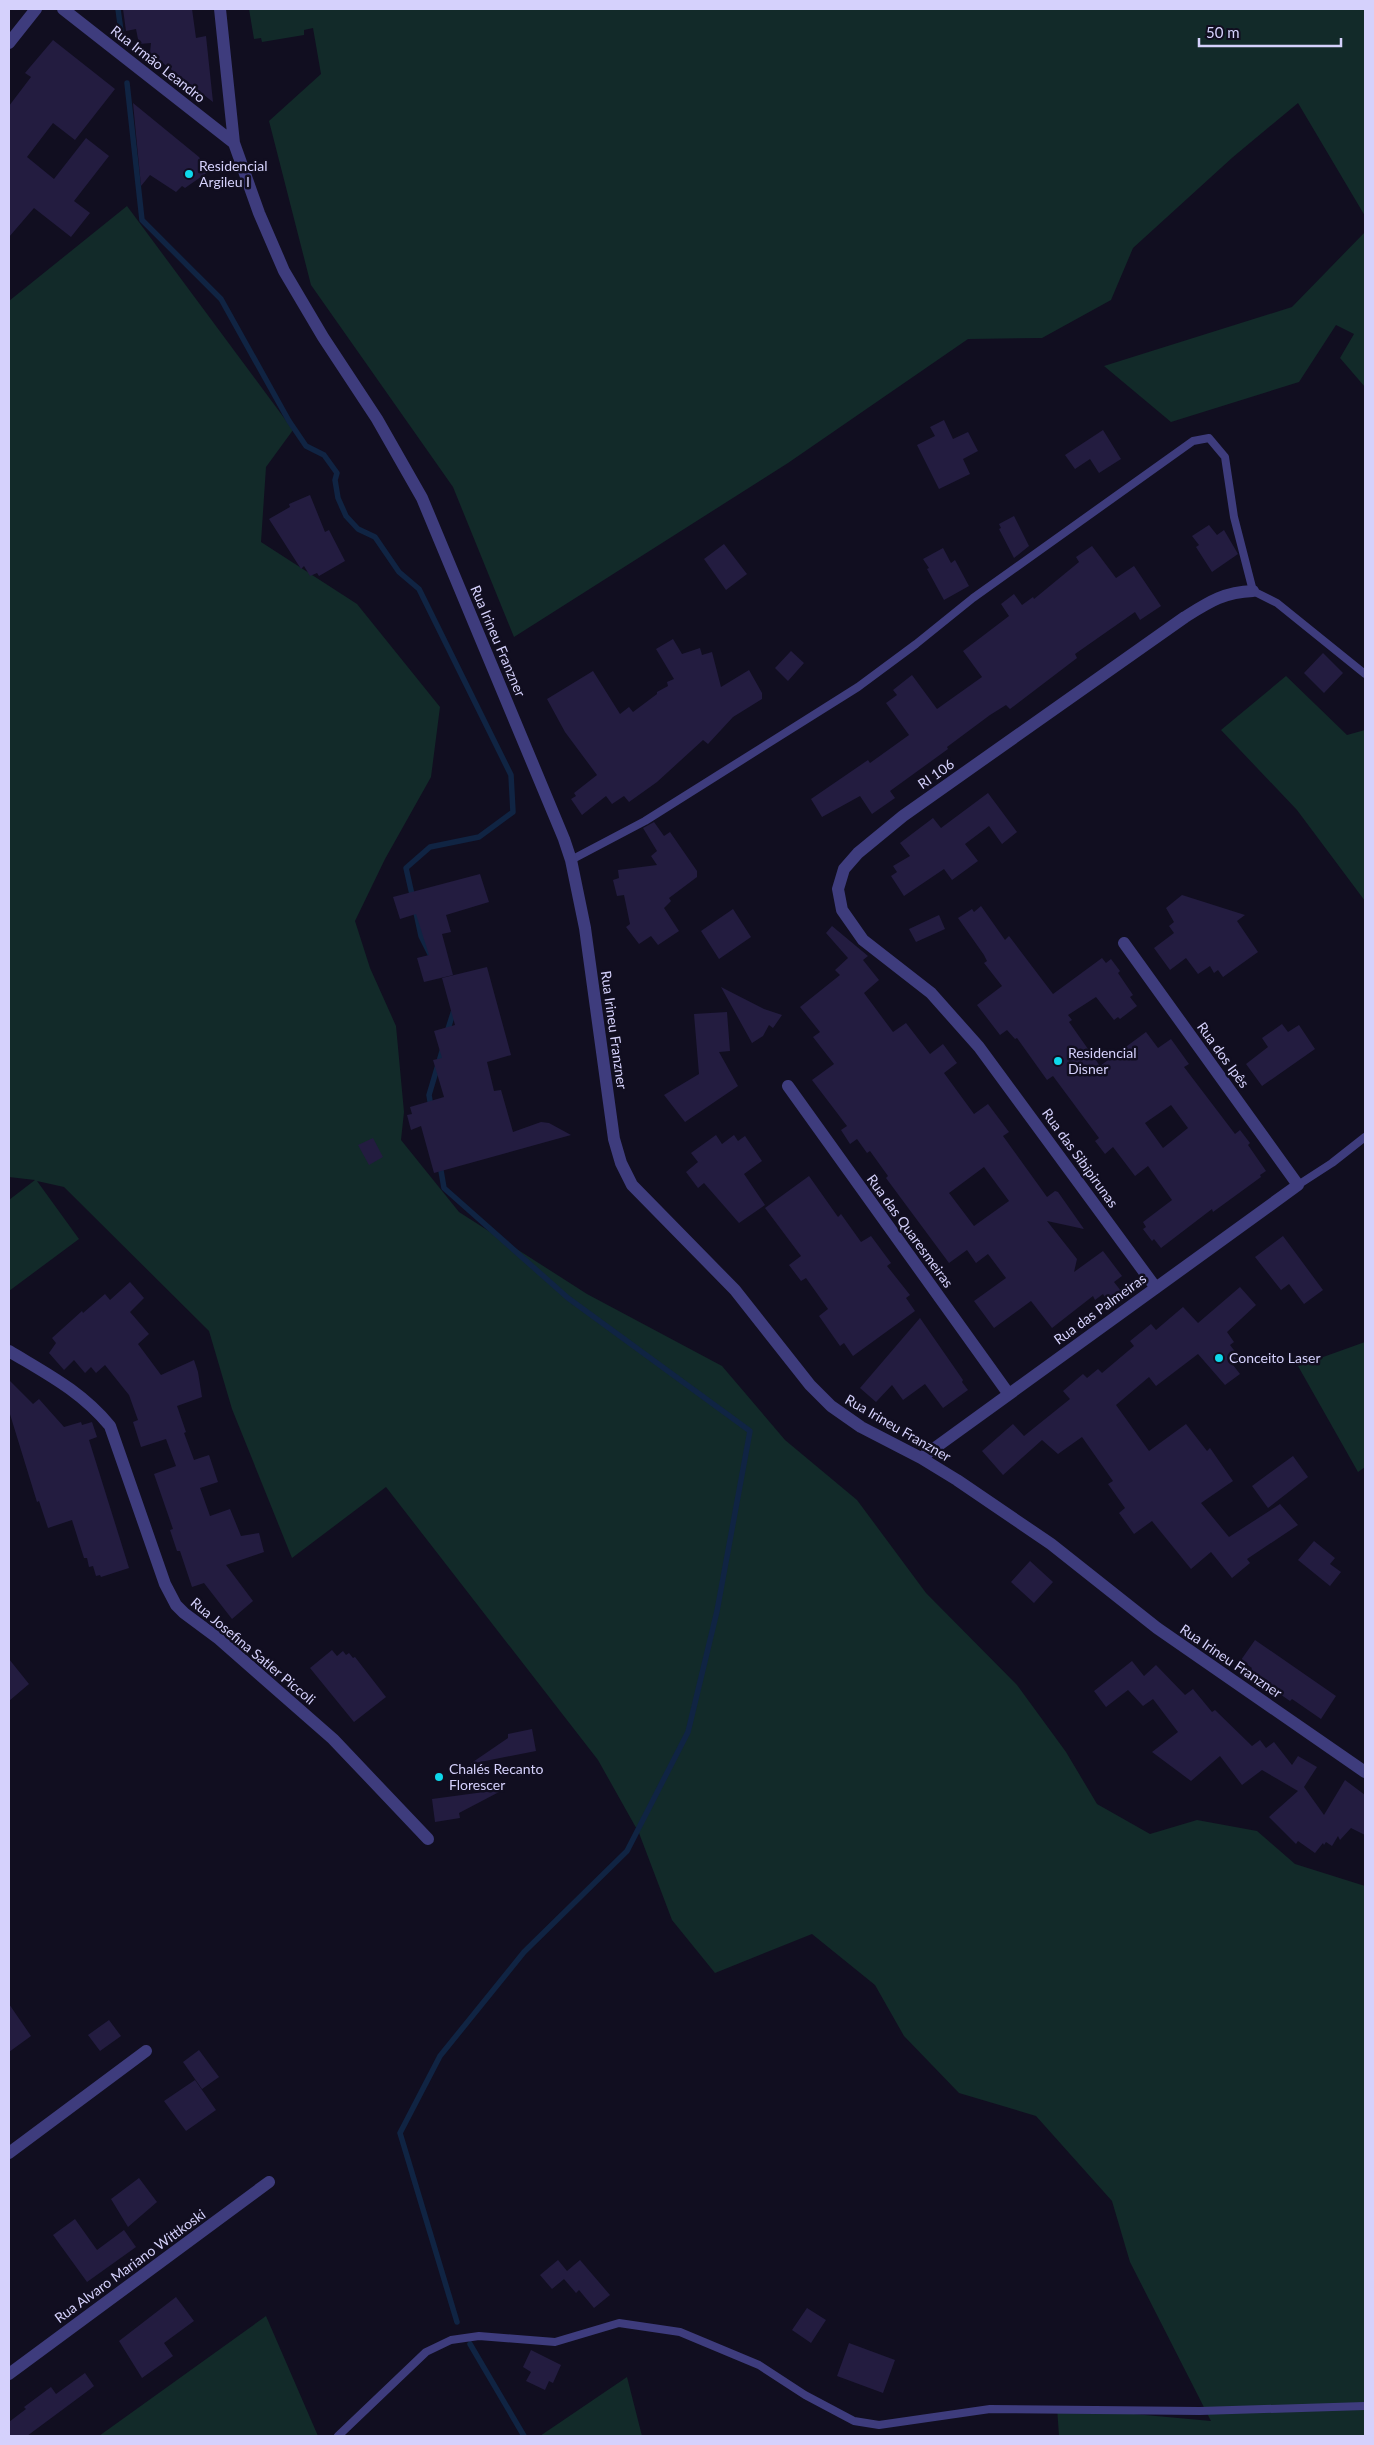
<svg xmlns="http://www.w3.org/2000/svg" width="1374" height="2445" font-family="Lato,sans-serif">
	<rect width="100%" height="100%" fill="#110e20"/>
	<!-- green -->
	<path fill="#122a29" d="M249,9H1365V216L1298,103L1233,157L1133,248L1111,300L1042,338L968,339L788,463L514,637L453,487L311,285L269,121L321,74L313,28L304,30V35L262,42L261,38L254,39Z
		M127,206L293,430L266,467L261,542L357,604L440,707L431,777L385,859L355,921L370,968L396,1026L404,1112L401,1140L459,1212L587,1294L722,1366L785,1440L857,1500L926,1593L1017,1685L1066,1752L1097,1804L1150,1834L1197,1820L1257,1831L1295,1864L1365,1886V2436H1059L1057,2407L1211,2421L1130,2262L1112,2201L1036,2116L959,2093L904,2036L875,1985L812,1934L715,1973L672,1920L639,1833L598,1760L386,1487L292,1558L232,1409L209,1331L64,1187L37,1181L79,1239L9,1291V1200L35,1180L9,1177V301Z
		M1365,232V387L1340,358L1354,334L1336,325L1299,382L1171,422L1104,366L1292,307Z
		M1286,676L1347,735L1365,730V901L1297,810L1221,730Z
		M1365,1342V1467L1358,1472L1298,1366Z
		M266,2316L318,2436H99Z
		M627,2377L642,2436H540Z"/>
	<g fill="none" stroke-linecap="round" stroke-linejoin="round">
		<!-- stream -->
		<path stroke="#102443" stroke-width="5.5" d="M118,9L122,39
			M127,83L142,220L221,299L289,421L306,446L324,455L337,473L335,480L338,498L346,516L358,529L375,537L399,572L419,589L511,775L513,812L479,837L430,847L406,868L413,899
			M415,908L421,936L431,956
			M447,1032L454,1010
			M431,1107L429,1095L443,1048
			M440,1165L444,1188L568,1298L750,1431L717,1611L688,1732L627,1851L524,1952L440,2056L400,2133L457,2322
			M470,2344L524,2436"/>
	</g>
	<!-- building -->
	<path fill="#231c40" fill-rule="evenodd" d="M123,9H192L196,38L206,36L213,102L150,53L151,43L139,44L136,29L126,31Z
		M53,40L115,89L75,140L53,123L27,157L54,179L86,138L109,156L74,201L90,213L71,237L34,208L9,237V106L31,77L25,73Z
		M133,103L199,157L208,172L185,188L182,186L176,192L150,175L141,186Z
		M944,420L953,439L968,432L978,451L963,459L970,474L939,489L917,445L935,436L930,427Z
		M1103,430L1121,459L1099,473L1090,459L1075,469L1065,455Z
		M310,495L325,532L329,530L345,561L319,576L317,573L310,576L304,566L301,569L269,519L290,507L289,504Z
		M1014,516L1029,546L1014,558L999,529L1001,528L999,524Z
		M1209,525L1217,535L1224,530L1238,554L1212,572L1196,547L1199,545L1192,536Z
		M724,544L747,574L726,590L704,559Z
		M1092,546L1116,578L1134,566L1161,606L1140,620L1135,612L1075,654L1077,658L1010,709L1006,705L990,715L947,747L948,749L890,791L895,798L872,814L860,796L822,817L811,799L868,760L870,763L909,735L886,703L897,695L893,690L912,675L937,709L982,677L963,651L1009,616L1001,604L1014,594L1022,605L1033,597L1034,599L1079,562L1076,557Z
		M943,548L951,563L955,560L969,586L944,600L927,569L929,568L923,559Z
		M673,639L682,654L700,648L702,655L712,652L721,687L749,670L762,693V699L733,717L708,744L703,740L657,782L629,802L624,796L612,804L606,796L582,815L571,799L576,796L574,793L597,775L565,732L547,699L593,671L620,714L629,707L633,712L657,694V692L668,686L667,682L674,679L656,649Z
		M791,651L804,663L788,681L775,668Z
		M1323,653L1343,673L1324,693L1304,673Z
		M988,793L1017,832L1002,844L989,826L965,844L978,861L952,880L944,869L904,896L891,876L897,872L893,866L910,856L900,843L933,818L941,828Z
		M654,822L664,836L670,832L697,871V877L669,898L671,901L664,908L679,931L658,945L651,936L639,944L626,927L630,924L624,895L617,896L613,880L619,878L618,870L657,865L651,856L657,851L643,828Z
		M480,874L489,902L446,915L451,932L442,934L453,975L424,982L417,958L429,955L416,914L400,919L393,897Z
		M1182,895L1245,915L1237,921L1258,952L1223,977L1218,970L1214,973L1210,966L1198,974L1186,958L1170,970L1154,948L1174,933L1169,926L1174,922L1166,908Z
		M981,906L1005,940L1009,936L1053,994L1102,958L1106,963L1111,959L1120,971L1118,973L1133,995L1130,997L1137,1006L1120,1019L1118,1017L1114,1020L1096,997L1068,1015L1072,1020L1069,1022L1100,1066L1146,1032L1158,1048L1171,1039L1189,1064L1184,1067L1235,1134L1240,1130L1250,1143L1248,1145L1266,1171L1260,1175L1261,1177L1213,1212L1212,1209L1161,1248L1154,1239L1152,1241L1143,1229L1146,1227L1143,1222L1172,1200L1148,1166L1135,1176L1113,1147L1105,1154L1095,1141L1099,1138L1053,1076L1047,1080L1017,1038L1015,1039L1007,1030L1000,1035L977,1005L1002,986L984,963L987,961L984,955L958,918L972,909L974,912ZM1171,1105L1188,1128L1163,1148L1145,1123Z
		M733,909L751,937L719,959L701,931Z
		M939,915L945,929L916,942L909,929Z
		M832,926L868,956L863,960L879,980L864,993L893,1032L906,1023L930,1054L943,1044L957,1063L944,1073L974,1114L988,1104L1009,1132L1003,1136L1047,1197L1055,1191L1058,1192L1084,1229L1047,1221L1077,1259L1074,1272L1103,1251L1122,1276L1114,1282L1121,1291L1107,1301L1103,1294L1095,1300L1093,1296L1052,1328L1031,1301L994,1328L974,1301L1006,1278L988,1254L976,1263L967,1250L949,1263L886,1178L888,1176L870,1151L867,1153L857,1139L850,1144L841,1130L847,1126L812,1080L834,1064L813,1037L820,1032L800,1007L840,975L835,970L848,958L826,933ZM984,1167L1009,1201L974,1226L949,1193Z
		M487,967L511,1055L487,1062L494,1091L501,1090L513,1132L541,1122L549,1123L571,1135L434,1173L421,1126L411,1130L407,1115L412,1114L410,1107L444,1097L433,1060L442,1058L434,1031L455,1025L442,978Z
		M721,987L764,1009L782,1015L773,1028L769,1025L763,1036L752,1043Z
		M727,1012L730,1051L719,1052L738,1086L685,1122L664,1095L699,1074L694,1014Z
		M1282,1024L1288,1032L1299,1025L1315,1049L1262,1086L1246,1064L1268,1047L1262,1038Z
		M716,1135L722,1144L734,1135L738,1141L745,1136L762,1161L744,1174L765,1205L739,1223L704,1183L698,1188L686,1172L698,1162L691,1153Z
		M373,1138L383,1157L369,1165L358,1145Z
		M809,1176L838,1217L841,1214L861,1242L871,1236L891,1263L887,1266L910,1295L906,1298L915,1311L853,1356L844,1343L840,1346L819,1316L828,1309L806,1278L801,1281L789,1265L801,1256L765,1208Z
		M1283,1236L1323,1290L1304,1304L1289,1284L1281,1290L1255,1257Z
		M130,1282L144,1298L130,1312L149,1334L138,1344L161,1375L194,1360L198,1372L202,1397L177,1406L186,1432L184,1433L194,1460L209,1455L218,1482L200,1488L210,1516L230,1509L241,1536L259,1533L264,1552L226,1565L253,1601L232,1619L204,1583L192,1587L180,1551H177L170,1530L173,1529L154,1474L176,1466L166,1439L141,1447L133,1422L138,1420L129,1395L105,1365L96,1373L91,1367L85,1373L74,1360L64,1370L49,1353L56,1343L52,1338L82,1311L83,1313L105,1294L110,1300Z
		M1240,1287L1256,1305L1227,1332L1234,1342L1230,1345L1237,1354L1234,1356L1238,1361L1233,1365L1240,1374L1225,1385L1198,1354L1156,1386L1149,1377L1116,1405L1149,1451L1186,1424L1207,1451L1210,1448L1233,1481L1201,1503L1229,1537L1280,1504L1298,1525L1247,1559L1250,1563L1232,1578L1211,1552L1191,1569L1152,1521L1134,1534L1119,1513L1125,1508L1108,1484L1113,1481L1082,1437L1058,1454L1042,1440L1003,1475L982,1451L1013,1424L1024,1436L1070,1399L1063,1391L1083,1374L1087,1378L1098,1369L1102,1373L1134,1346L1130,1341L1151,1324L1156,1330L1183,1307L1198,1323Z
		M920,1318L963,1380L962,1382L968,1390L943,1408L925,1384L903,1400L892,1385L876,1402L860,1388Z
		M9,1380L33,1404L39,1399L64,1427L81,1422L82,1425L92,1422L97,1437L89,1440L129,1568L101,1577L100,1575L96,1576L93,1566L89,1567L87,1558H84L72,1520L48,1528L39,1501L37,1502L9,1411Z
		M1293,1456L1308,1477L1268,1508L1252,1486Z
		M1314,1541L1335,1558L1330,1564L1341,1572L1330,1586L1298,1560Z
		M1030,1561L1053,1582L1034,1603L1011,1582Z
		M1255,1640L1336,1696L1321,1719L1292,1699L1290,1701L1249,1673L1252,1668L1241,1660Z
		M332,1650L337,1656L343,1651L346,1655L349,1653L353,1658L355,1657L386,1697L354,1722L310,1668Z
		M9,1659L29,1684L9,1701Z
		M1132,1661L1144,1676L1156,1665L1185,1695L1193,1689L1212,1712L1215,1710L1252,1746L1260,1740L1266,1748L1274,1742L1292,1765L1298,1756L1317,1767L1304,1787L1324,1815L1345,1780L1365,1795V1835L1351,1828L1340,1840L1338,1836L1332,1846L1326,1842L1324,1845L1323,1843L1315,1853L1298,1841L1296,1844L1269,1817L1298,1791L1262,1770L1242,1785L1220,1756L1191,1781L1152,1752L1178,1732L1153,1699L1143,1706L1128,1690L1106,1707L1094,1691Z
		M532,1729L536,1751L470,1764L508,1738V1734Z
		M499,1790V1792L459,1813L460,1818L435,1822L432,1799Z
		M9,2004L31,2036L9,2052Z
		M109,2020L121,2036L100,2051L88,2035Z
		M199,2050L219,2077L202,2089L183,2062Z
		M195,2080L216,2110L186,2131L164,2101Z
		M139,2178L157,2202L128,2227L111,2199Z
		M75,2219L97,2250L124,2230L136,2247L87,2282L53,2235Z
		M558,2260L567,2271L580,2260L610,2295L594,2308L579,2290L576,2293L564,2279L552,2289L540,2275Z
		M176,2297L194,2321L164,2343L173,2356L142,2378L119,2341Z
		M807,2308L826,2320L811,2343L792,2330Z
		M849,2343L895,2360L883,2393L837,2376Z
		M531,2350L561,2365L553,2383L549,2381L545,2390L526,2381L531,2372L523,2367Z
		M85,2373L94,2386L89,2390L27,2436H9V2422L26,2409L24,2407L51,2387L56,2394Z"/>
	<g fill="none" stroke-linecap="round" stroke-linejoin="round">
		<!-- service -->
		<path stroke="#3e3c7d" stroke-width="8" d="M571,860L645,821L858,687L916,644L973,598L1193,441L1209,438L1225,457L1234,517L1253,591L1277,603L1365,674
			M1298,1185L1332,1163L1365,1137
			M338,2436L426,2352L451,2340L479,2336L555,2342L619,2323L680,2332L759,2365L805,2395L854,2421L879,2425L990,2409L1200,2411L1365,2406"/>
		<!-- minor -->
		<path stroke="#3e3c7d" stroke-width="12" d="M63,9L234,143
			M220,9L234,143L259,213L284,271L323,337L377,419L422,498L564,839L571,860L585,928L614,1139L621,1163L632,1185L735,1290L810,1385L831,1406L861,1427L921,1458L957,1480L1051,1544L1157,1628L1365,1772
			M9,43L36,9
			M788,1086L1008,1393
			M1156,1288L979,1047L931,993L863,940L842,910L838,889L844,869L858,853L903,816L1185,617C1209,602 1224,592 1253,591
			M9,1351C47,1374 81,1391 110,1426L165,1584L176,1605L184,1613L219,1639L333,1739L428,1839
			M921,1458L1298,1185L1124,943
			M9,2153L146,2051
			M9,2374L269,2182"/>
	</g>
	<!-- markers -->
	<g fill="#0ed8eb" stroke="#110e20" stroke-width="2">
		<circle cx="189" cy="174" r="5"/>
		<circle cx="1058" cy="1061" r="5"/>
		<circle cx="1219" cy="1358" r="5"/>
		<circle cx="439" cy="1777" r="5"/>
	</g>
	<g text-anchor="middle" stroke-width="5" stroke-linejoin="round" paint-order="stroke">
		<!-- street labels -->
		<g font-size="14" fill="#d5d1fc" stroke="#110e20">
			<text transform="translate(158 64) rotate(38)" y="5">Rua Irmão Leandro</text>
			<text transform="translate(498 641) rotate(67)" y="5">Rua Irineu Franzner</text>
			<text transform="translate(936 774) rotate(-35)" y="5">RI 106</text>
			<text transform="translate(614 1030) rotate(82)" y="5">Rua Irineu Franzner</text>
			<text transform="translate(1223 1055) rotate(54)" y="5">Rua dos Ipês</text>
			<text transform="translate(1080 1158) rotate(54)" y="5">Rua das Sibipirunas</text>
			<text transform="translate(910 1231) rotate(54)" y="5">Rua das Quaresmeiras</text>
			<text transform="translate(1100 1309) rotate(-36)" y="5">Rua das Palmeiras</text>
			<text transform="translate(898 1428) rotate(30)" y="5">Rua Irineu Franzner</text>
			<text transform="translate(253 1651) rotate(40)" y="5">Rua Josefina Satler Piccoli</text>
			<text transform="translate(1231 1661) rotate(34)" y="5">Rua Irineu Franzner</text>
			<text transform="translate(130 2266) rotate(-36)" y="5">Rua Alvaro Mariano Wittkoski</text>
		</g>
		<!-- poi labels -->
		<g font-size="14" fill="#d5d1fc" stroke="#110e20" text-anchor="start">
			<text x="199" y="171">Residencial<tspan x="199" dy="16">Argileu I</tspan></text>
			<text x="1068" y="1058">Residencial<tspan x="1068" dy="16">Disner</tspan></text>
			<text x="1229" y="1363">Conceito Laser</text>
			<text x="449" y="1774">Chalés Recanto<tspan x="449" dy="16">Florescer</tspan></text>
		</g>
	</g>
	<!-- border -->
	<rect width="1374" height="2445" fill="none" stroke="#d5d1fc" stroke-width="20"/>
	<!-- scale -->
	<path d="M1199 38v8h142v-8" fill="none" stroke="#d5d1fc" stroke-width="2.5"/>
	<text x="1206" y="38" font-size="15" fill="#d5d1fc" stroke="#110e20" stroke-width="4" paint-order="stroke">50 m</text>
</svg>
